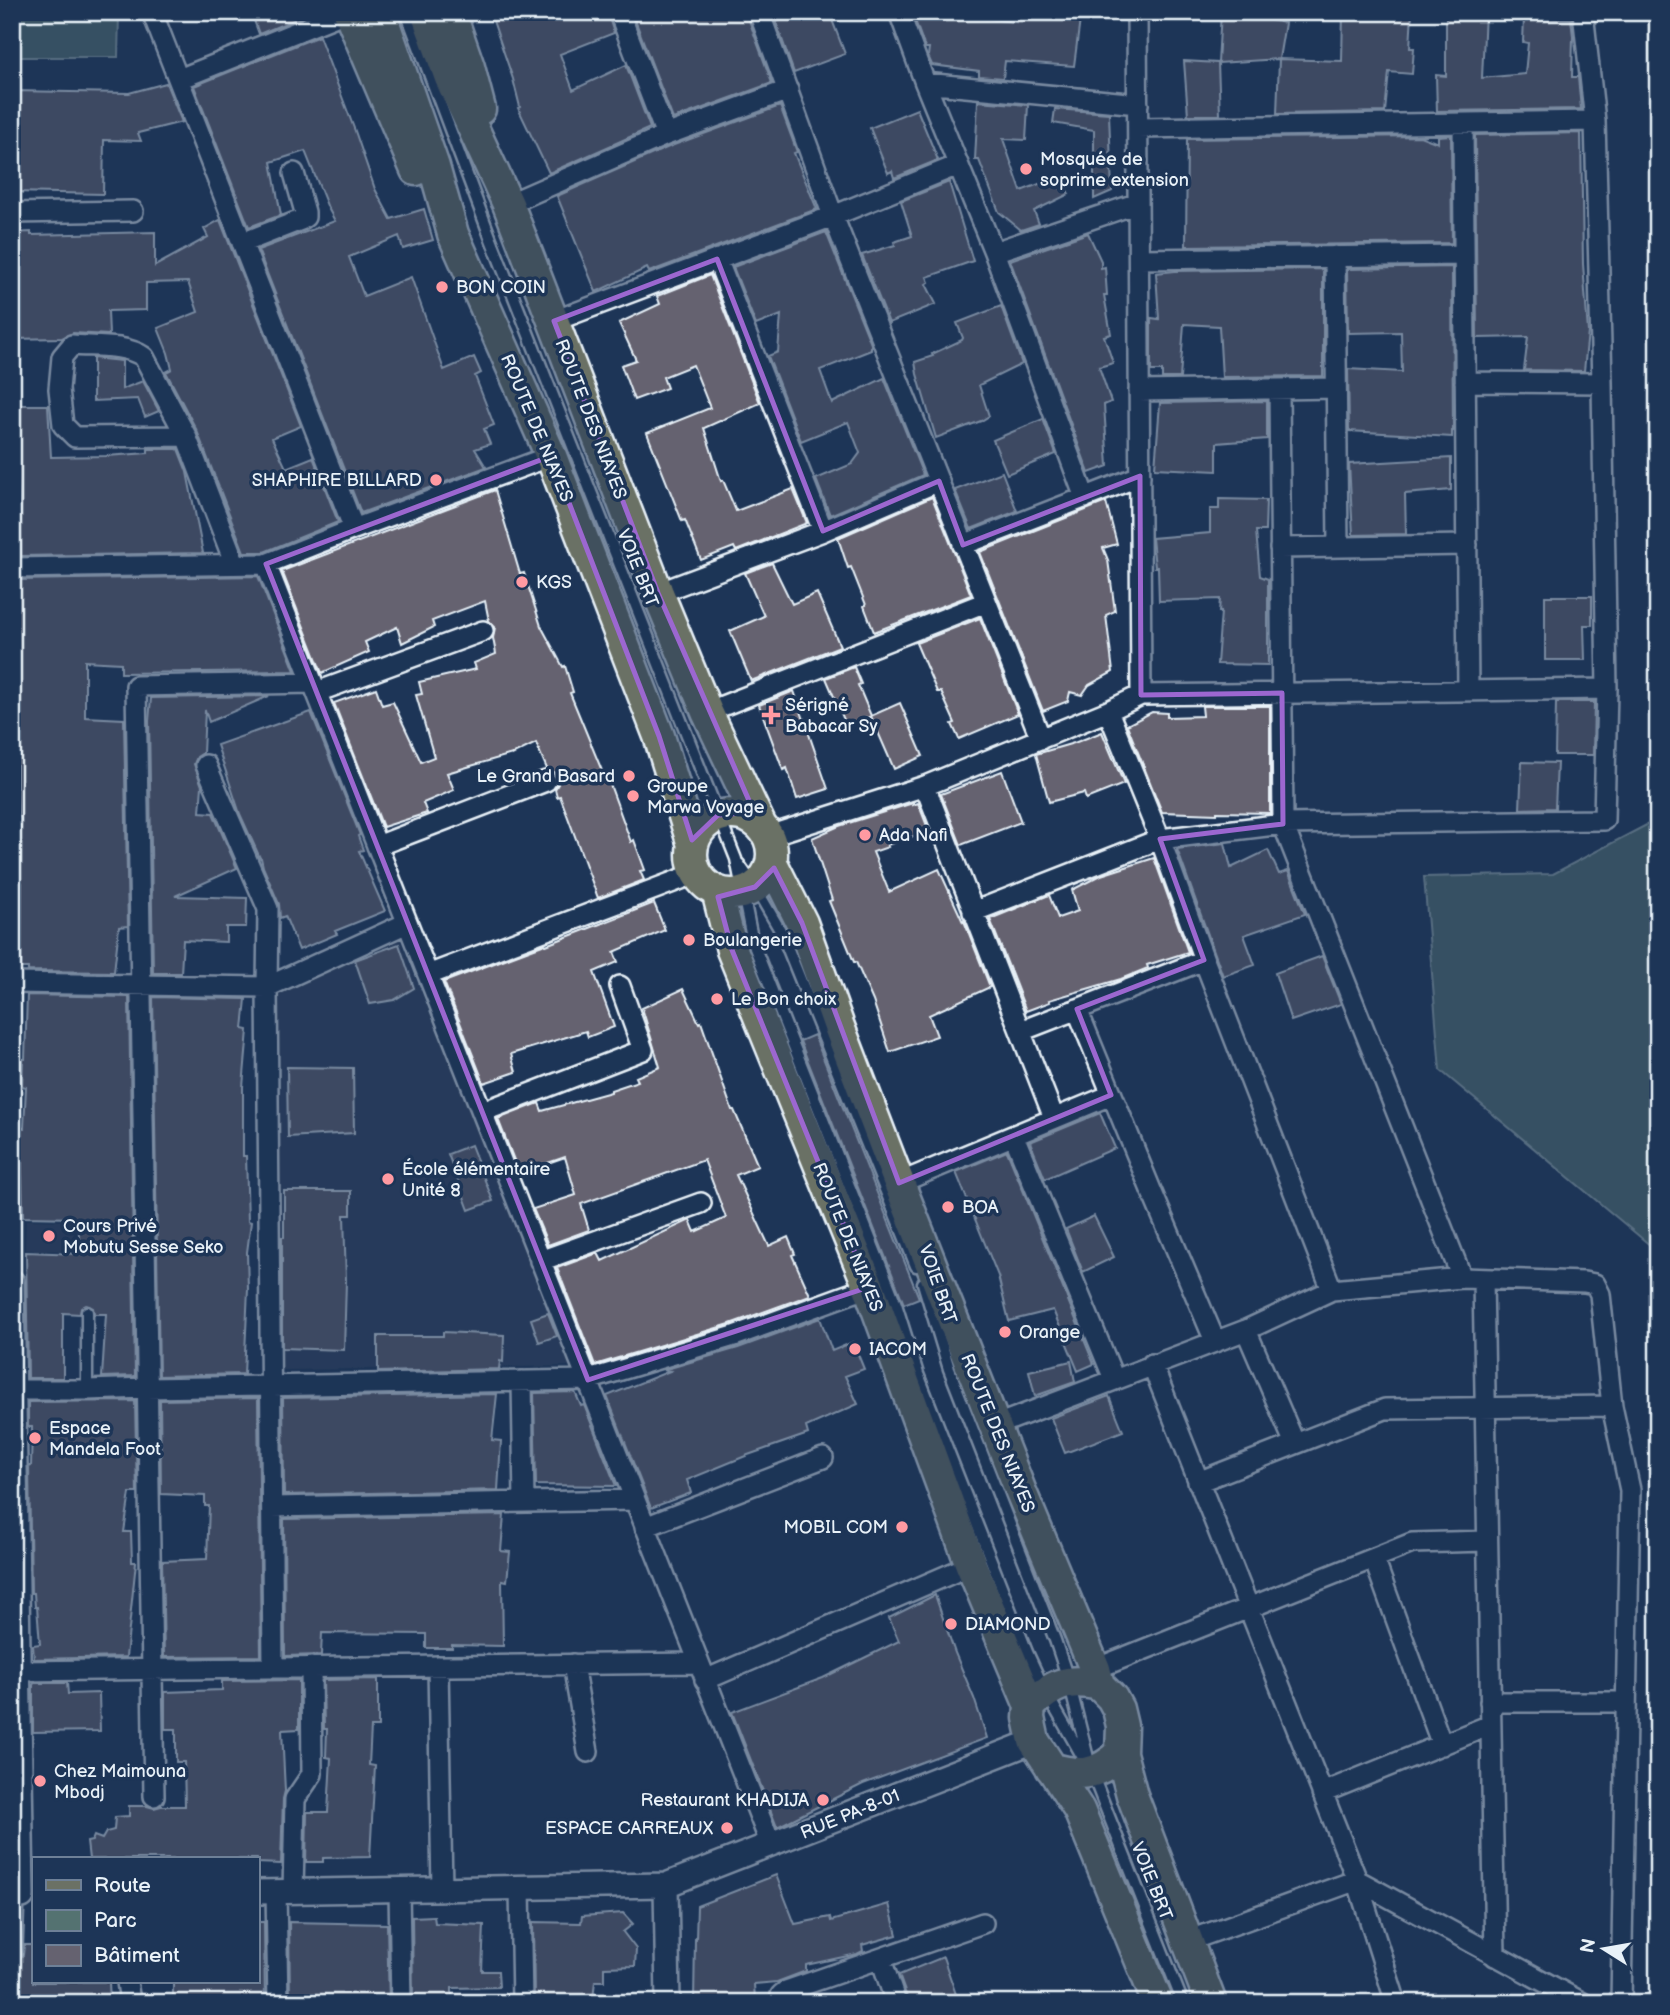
<svg xmlns="http://www.w3.org/2000/svg" width="1670" height="2015" font-family="'Balsamiq Sans',sans-serif">
	<rect width="100%" height="100%" fill="#1d3557"/>
	<filter id="ink" filterUnits="userSpaceOnUse"><feTurbulence type="fractalNoise" baseFrequency=".0143" numOctaves="2"/><feDisplacementMap in="SourceGraphic" scale="14" xChannelSelector="R" yChannelSelector="G"/><feConvolveMatrix kernelMatrix="1 2 1 2 8 2 1 2 1" color-interpolation-filters="sRGB"/></filter>
	<g filter="url(#ink)">
		<!-- built -->
		<path fill="#33425e" d="M398,935L573,1366L279,1370V991Z
			M26,1220L74,1221L73,1251L25,1250Z"/>
		<!-- green -->
		<path fill="#547271" stroke="#9eb2b4" stroke-width="2" d="M12,12H119L118,57H12Z
			M1648,12H1658V380Z
			M1658,819V1273L1651,1246L1440,1070L1424,877L1553,874Z"/>
		<!-- building -->
		<path fill="#656270" stroke="#e8f1f8" stroke-width="2" d="M251,12H311V13L259,34Z
			M490,12H607L614,33L560,54L573,90L626,65L650,128L549,173L518,108L520,107L513,79Z
			M632,12H685L687,17L700,12H746L772,83L673,119Z
			M801,12H829L845,54L794,73L776,22Z
			M912,12H932L1016,22V12H1081L1074,66L1005,61L1003,78L979,76V71L932,65L928,56L929,48H925Z
			M1221,12H1231L1285,23L1279,59L1218,63Z
			M1343,12H1412L1410,48H1414L1412,74L1389,72L1385,112L1277,114L1279,59L1342,61Z
			M1446,12H1485L1482,78L1525,74L1528,43L1523,42L1524,18L1571,19L1573,36L1572,77H1578L1581,109L1437,111L1436,75L1446,76Z
			M319,36L355,131L375,189L391,219L424,209L433,240L403,249L399,236L349,257L364,296L411,277L444,370L474,357L481,373L475,376L494,425L484,429L490,444L475,449L486,467L361,513L258,250L335,221L328,208L305,151L271,162L281,215L249,227L194,86Z
			M1184,61L1218,63L1220,115H1188Z
			M166,83L182,122L138,133L141,141L104,140L103,194L12,192V91L129,93Z
			M978,101L1028,105L1026,140L1003,139L1021,191L1060,176L1069,194L1034,211L1039,224L1021,230L999,212L979,160H975Z
			M780,106L797,152L794,153L817,209L649,272L647,268L596,292L557,196L671,146Z
			M917,109L938,160L894,178L892,171L888,173L870,128Z
			M1055,109L1109,113L1112,191L1094,199V130L1053,123Z
			M1581,133L1583,264L1588,332L1584,371L1524,370L1528,337L1477,338L1475,135Z
			M1451,135L1452,243L1186,246L1187,139L1420,136L1438,143V136Z
			M949,182L973,261L927,277L929,282L926,284L936,304L889,323L862,255L895,245L894,242L912,236L901,201Z
			M220,220L301,426L272,438L286,468L313,457L338,522L264,552H244L197,431L166,372L172,369L168,353L158,328L198,312L188,282L146,283V310L108,311L109,335L73,333L62,338L12,339V233L31,232V235L155,232V266L208,237L204,229Z
			M826,232L871,344V350L820,370L832,403L884,378L923,475L830,515L816,479L852,464L860,453L848,422L801,441L768,356L778,352L781,315L756,325L733,267Z
			M1088,233L1101,261V268L1105,267L1107,295H1104L1111,334L1104,336L1113,363L1099,367L1111,402L1104,405L1108,466L1089,473L1010,260Z
			M1452,267L1453,431H1452V437L1349,431L1348,369L1402,372L1401,332L1348,333L1347,269Z
			M1323,269V376L1222,377L1219,326L1184,324L1180,378H1162V371H1151V318L1159,319L1156,273L1175,271Z
			M710,275L760,403L704,428L721,481L723,480L736,511L793,489L807,523L736,551L734,547L701,560L685,520L682,521L647,433L710,408L693,365L663,377L667,388L634,400L621,365L636,360L619,323L660,304L657,296Z
			M1001,306L1022,364L979,385L989,416L981,421L936,438L917,374L915,362L933,356L932,354L962,340L963,338L957,323Z
			M93,358L122,361V389L143,381L159,411L145,417L138,399L93,401Z
			M1267,401V439L1217,443V471L1155,468L1160,403Z
			M15,405H48L51,457L106,456L148,453V449H178L187,472L203,553L21,556Z
			M1043,419L1056,454L1007,474L993,440Z
			M1451,458V490L1405,494L1406,534L1353,535L1349,464Z
			M1002,472L1017,511L971,529L955,490Z
			M495,490L520,574L524,573L541,626L563,667L565,666L573,692L570,693L607,783L609,782L631,842L634,840L645,870L640,871L644,880L598,898L560,796L557,797L555,789L558,784L557,776L553,771L547,769L536,743L512,755V754L447,773L454,790L423,803L427,813L383,827L334,703L376,688L382,705L393,702L421,762L434,757L416,695L422,694L419,682L476,669L474,663L496,654L493,638L495,627L489,621L485,601L432,621L434,627L402,643L397,627L365,642L369,652L322,673L282,571Z
			M932,497L971,595L874,632L864,606L866,605L851,567L848,568L838,538Z
			M1219,499L1266,500L1265,531H1256L1260,576L1268,579V665L1217,664L1221,612H1219L1220,599L1159,601L1158,567H1155L1152,538L1210,533V509H1219Z
			M1106,502L1117,544L1103,548L1108,560L1115,611L1106,615L1113,672L1089,685L1082,695L1070,692L1068,701L1043,711L980,552Z
			M772,563L792,604L817,593L840,646L751,681L730,631L764,616L745,573Z
			M258,576L295,671L121,673V663L85,661V717L124,719L128,926L119,927L114,972L28,971V968H21L22,883L18,884L17,856H20V817H18L17,784V756H20V721H15L13,673L15,580Z
			M1545,596H1592V625H1584L1585,660H1545Z
			M980,618L1018,714L959,739L952,724L955,723L941,692H937L916,643Z
			M854,667L861,684L858,685L871,716L900,703L923,756L894,769L871,716L847,727L826,678Z
			M794,691L828,789L797,799L787,768L783,770L759,705Z
			M269,696L209,722L205,710L203,753L197,757L194,764L202,786L200,812L213,813L237,868L175,896L247,898L246,927H226V942L183,940L181,973H153L149,721L151,698Z
			M1556,702H1594L1593,755H1555Z
			M1202,706H1270V813L1217,812V814L1162,812L1127,725L1152,712L1167,713V717L1203,716Z
			M311,712L360,835L358,836L363,850L359,851L385,911L335,931L337,934L299,950L285,916L280,918L279,904L263,867L261,858H260L240,814L217,745Z
			M1102,732L1124,784L1086,799L1084,793L1049,802L1036,754L1074,743Z
			M1522,762L1557,763L1555,808L1520,809Z
			M1002,771L1021,822L961,845L941,794Z
			M913,803V805L918,803L929,831L887,845L888,847L873,852L889,892L939,869L963,922L964,921L990,987L929,1015L937,1036L890,1052L873,1001L856,962H854L829,901L832,900L812,838L839,826Z
			M1225,843L1231,868L1268,850L1279,874L1288,871L1305,914L1244,935L1255,965L1223,976L1177,849Z
			M1154,858L1188,952L1147,965L1148,968L1121,979L1049,1000L1050,1002L1026,1011L990,919L1049,895L1058,918L1078,911L1072,890L1101,875Z
			M654,903L665,930L614,952L618,962L594,972L614,1027L588,1037L586,1031L511,1054L516,1072L484,1083L444,982L545,944L546,945Z
			M399,944L414,988L394,1000L370,1004L355,960Z
			M1322,956L1341,1004L1291,1021L1275,973Z
			M683,989L699,1023L701,1022L732,1110H734L758,1166L736,1175L769,1246L788,1237L795,1254L792,1255L810,1295L730,1324L595,1365L557,1268L598,1253L602,1261L690,1220L695,1232L726,1218L704,1160L581,1204L589,1230L548,1245L533,1209L576,1195L565,1157L519,1173L498,1119L539,1103L542,1111L611,1092V1090L638,1081L636,1077L660,1067L642,1008Z
			M27,995L129,997L135,1376L102,1377L106,1314H94L93,1308L86,1305L81,1308L80,1314L63,1313V1378H28L26,1252L79,1254V1221L78,1218L23,1217L21,1128H24L26,1087L22,1086L23,1059H25Z
			M153,997L246,999L243,1029L248,1030L243,1087V1156H246L248,1221L251,1222L247,1252L248,1289L244,1374L159,1376Z
			M814,1035L919,1298L904,1304L800,1041Z
			M287,1067L353,1068L354,1133L288,1137Z
			M1100,1113L1115,1148L1045,1179L1030,1142Z
			M471,1145L493,1201L469,1210L448,1154Z
			M1007,1151L1094,1364L1078,1371L1053,1310L1009,1321L998,1276L956,1172Z
			M284,1191H351V1215H344L346,1281L344,1350L282,1348V1237H284Z
			M1094,1216L1114,1257L1083,1272L1066,1229Z
			M548,1313L557,1336L539,1342L531,1319Z
			M820,1318L832,1351L853,1342L864,1369L845,1376L858,1404L806,1427L808,1434L748,1455L687,1480L691,1493L651,1508L607,1396L670,1371L663,1370L738,1348Z
			M443,1332L504,1335L503,1362L500,1361L499,1369L378,1372V1336H443Z
			M1071,1361L1075,1382L1035,1396L1029,1371Z
			M575,1392L581,1406L584,1405L616,1486L536,1485L534,1393Z
			M497,1394L492,1440L501,1441L498,1490L284,1495L283,1398Z
			M1109,1396L1123,1431L1065,1453L1051,1418Z
			M258,1398L261,1656L164,1657L162,1561L207,1559L209,1506H205V1496L161,1494L160,1400Z
			M135,1401L137,1493H130L124,1532H131L132,1562H136L126,1657L34,1659L33,1645L40,1644L37,1607H35L34,1593H31L29,1467L31,1466L32,1427H28V1402Z
			M504,1515L501,1551L510,1552L507,1581L502,1580L503,1646L452,1645V1648H426V1634L322,1633L321,1655L285,1656L284,1519Z
			M935,1595L955,1653L974,1698L987,1738L863,1784L777,1827L732,1712L823,1678L899,1641L889,1618Z
			M378,1679V1727H371L369,1765L375,1766L370,1857L323,1858V1862H306L307,1812H328L331,1758L326,1757L327,1729H324L323,1680Z
			M299,1680V1729L282,1730L285,1791L283,1799L281,1864L257,1863V1859H89L87,1842L92,1841L94,1836L102,1839L106,1832L114,1830L115,1817L129,1816V1806H147L154,1808L161,1806H185L184,1762H176V1729H165V1692L222,1690V1681Z
			M34,1683H67L68,1694L99,1693L100,1731L33,1732V1685Z
			M776,1875L795,1924L830,1917L831,1921L889,1904L897,1935L862,1945L863,1951L857,1954L806,1965V1971L777,1982L754,1984L755,1999L726,1998V2003H694L695,1939H696L697,1906Z
			M623,1913L633,1924L623,1932L636,1949L635,1966L604,1967V1981H595L593,1999L580,1997L578,2003H534L533,1922L581,1923L582,1916Z
			M434,1916L435,1923L484,1925L482,1971H498L499,1987L452,1988V2003H413L412,1917Z
			M257,1922H264L265,2003H173V1982H257Z
			M289,1922L387,1924L389,2002L290,2003Z
			M24,1945H33V1982H109L110,2003H16L17,1960L23,1955Z
			M943,1957L959,2003H909L899,1975Z"/>
		<g fill="none" stroke-linecap="round" stroke-linejoin="round">
			<!-- service casing -->
			<g stroke="#e8f1f8" stroke-width="15">
				<path id="service" d="M406,12L491,239L736,859L753,943L896,1304L918,1374L1027,1652L1045,1691L1089,1768
					M739,864L755,887L781,932L916,1266
					M923,1283L949,1369L1055,1640L1069,1682L1088,1758
					M87,1312V1390
					M1093,1776L1183,2003"/>
			</g>
			<!-- minor casing -->
			<g stroke="#e8f1f8" stroke-width="24">
				<path id="minor" d="M152,12L354,529
					M619,12L666,135
					M759,12L833,216L1041,739
					M899,12L925,83L994,252L1085,498
					M1137,12L1141,695
					M179,79L346,12
					M925,83L1138,104
					M1463,124L1468,691
					M1138,128L1595,121
					M508,204L666,135L788,90
					M12,213L133,211
					M242,243L301,220L305,217V212L294,173
					M994,252L1138,203
					M1335,256L1338,547
					M717,259L823,531
					M1139,259L1464,255
					M554,321L833,216L958,165
					M1465,382L1602,383
					M1279,389L1283,824L1462,1278L1584,1282L1595,1284L1600,1294L1612,1406L1630,1490L1621,2003
					M1139,391L1336,388
					M186,436L75,437L63,425L59,389L62,357L72,345C95,347 125,344 144,357L186,436L235,564
					M963,545L1140,476
					M1280,548L1467,545
					M266,564L771,1845
					M12,568L266,564L354,529L551,456
					M658,593L823,531L939,481
					M317,692L483,631
					M1108,711L1160,839L1204,960L1332,1290
					M707,712L986,602
					M206,765L268,909L267,987L273,1668
					M925,786L1054,1118
					M768,836L925,786L1108,711L1141,695L1607,689
					M377,846L546,781
					M973,912L1160,839L1283,824L1604,820L1607,689L1602,383L1595,121L1583,12
					M428,975L697,873
					M12,983L267,987L407,923
					M1077,1009L1151,1190L1215,1341
					M1021,1031L1204,960
					M482,1112L643,1050L620,986
					M1014,1136L1114,1379
					M899,1183L1111,1095
					M540,1261L701,1203
					M1483,1279L1495,1956
					M1246,1330L1295,1444
					M1152,1364L1357,1880L1396,2003
					M522,1381L524,1502
					M14,1390H87L147,1388L588,1380L734,1336L869,1287
					M994,1426L1246,1330L1332,1290L1462,1278
					M1198,1482L1385,1409L1612,1406
					M272,1507L635,1500
					M645,1527L823,1458
					M1374,1559L1442,1745
					M573,1664L588,1752
					M438,1666L442,1889
					M1095,1669L1412,1543L1487,1541
					M18,1671L699,1663
					M705,1680L971,1565
					M1490,1702H1626
					M1322,1793L1490,1725
					M154,1796L136,686L313,683
					M520,1888L522,2003
					M399,1890L401,2003
					M276,1892L278,2003
					M293,1892L295,1799L312,1774L311,1667
					M1188,1941L1357,1880L1583,2003
					M12,1949L14,1897
					M881,1959L896,2003
					M127,1982L129,1995L132,2003
					M780,2003L781,1995L786,1991L983,1923"/>
			</g>
			<!-- tertiary casing -->
			<g stroke="#e8f1f8" stroke-width="28">
				<path id="tertiary" d="M12,1282L22,1896
					M666,1885L668,2003
					M257,1892L666,1885L1034,1741"/>
			</g>
			<!-- primary casing -->
			<g stroke="#e8f1f8" stroke-width="35">
				<path id="primary" d="M349,12L416,170
					M380,12L434,167L453,234L551,456L659,736L693,845
					M426,12L450,78L508,204L658,593L707,712L760,824
					M450,12L469,67L480,109
					M692 854a40 40 0 1 1 80 0a40 40 0 1 1-80 0Z
					M772,863L802,923L838,1024L899,1183L1021,1492L1095,1669L1099,1685L1112,1698L1118,1709L1122,1726L1121,1753L1132,1795L1211,2003
					M717,891L732,950L869,1287L971,1565L1030,1706L1029,1718L1034,1741L1079,1810L1158,2003
					M1030,1706C1053,1684 1067,1678 1099,1685
					M1051,1768C1081,1777 1098,1775 1121,1753"/>
			</g>
			<!-- service -->
			<use href="#service" stroke="#1d3557" stroke-width="10"/>
			<!-- minor -->
			<use href="#minor" stroke="#1d3557" stroke-width="19"/>
			<!-- tertiary -->
			<use href="#tertiary" stroke="#1d3557" stroke-width="23"/>
			<!-- primary -->
			<use href="#primary" stroke="#6b7165" stroke-width="30"/>
		</g>
	</g>
	<!-- marked area -->
	<path d="M0 0H1670V2015H0ZM717,259L823,531L939,481L963,545L1140,476L1141,695L1282,693L1283,824L1160,839L1204,960L1077,1009L1111,1095L899,1183L802,923L774,868L755,887L718,897L732,950L869,1287L588,1380L266,564L551,456L659,736L692,840L718,815L754,812L658,593L554,321Z" fill="#1d3557" fill-opacity=".55" fill-rule="evenodd"/>
	<path fill="none" stroke="#9c67d0" stroke-width="5" stroke-linejoin="round" d="M717,259L823,531L939,481L963,545L1140,476L1141,695L1282,693L1283,824L1160,839L1204,960L1077,1009L1111,1095L899,1183L802,923L774,868L755,887L718,897L732,950L869,1287L588,1380L266,564L551,456L659,736L692,840L718,815L754,812L658,593L554,321Z"/>
	<!-- markers -->
	<g fill="#ff9aa2" stroke="#1d3557" stroke-width="2.5">
		<circle cx="1026" cy="169" r="7"/>
		<circle cx="442" cy="287" r="7"/>
		<circle cx="436" cy="480" r="7"/>
		<circle cx="522" cy="582" r="7"/>
		<path d="M767.5 704.5h7v7h7v7h-7v7h-7v-7h-7v-7h7z"/>
		<circle cx="629" cy="776" r="7"/>
		<circle cx="633" cy="796" r="7"/>
		<circle cx="865" cy="835" r="7"/>
		<circle cx="689" cy="940" r="7"/>
		<circle cx="717" cy="999" r="7"/>
		<circle cx="388" cy="1179" r="7"/>
		<circle cx="948" cy="1207" r="7"/>
		<circle cx="49" cy="1236" r="7"/>
		<circle cx="1005" cy="1332" r="7"/>
		<circle cx="855" cy="1349" r="7"/>
		<circle cx="35" cy="1438" r="7"/>
		<circle cx="902" cy="1527" r="7"/>
		<circle cx="951" cy="1624" r="7"/>
		<circle cx="40" cy="1781" r="7"/>
		<circle cx="823" cy="1800" r="7"/>
		<circle cx="727" cy="1828" r="7"/>
	</g>
	<g text-anchor="middle" stroke-width="7" stroke-linejoin="round" paint-order="stroke">
		<!-- poi labels -->
		<g font-size="18" fill="#e8f1f8" stroke="#1d3557" text-anchor="start">
			<text x="1040" y="165">Mosquée de<tspan x="1040" dy="21">soprime extension</tspan></text>
			<text x="456" y="293">BON COIN</text>
			<text x="422" y="486" text-anchor="end">SHAPHIRE BILLARD</text>
			<text x="536" y="588">KGS</text>
			<text x="785" y="711">Sérigné<tspan x="785" dy="21">Babacar Sy</tspan></text>
			<text x="615" y="782" text-anchor="end">Le Grand Basard</text>
			<text x="647" y="792">Groupe<tspan x="647" dy="21">Marwa Voyage</tspan></text>
			<text x="879" y="841">Ada Nafi</text>
			<text x="703" y="946">Boulangerie</text>
			<text x="731" y="1005">Le Bon choix</text>
			<text x="402" y="1175">École élémentaire<tspan x="402" dy="21">Unité 8</tspan></text>
			<text x="962" y="1213">BOA</text>
			<text x="63" y="1232">Cours Privé<tspan x="63" dy="21">Mobutu Sesse Seko</tspan></text>
			<text x="1019" y="1338">Orange</text>
			<text x="869" y="1355">IACOM</text>
			<text x="49" y="1434">Espace<tspan x="49" dy="21">Mandela Foot</tspan></text>
			<text x="888" y="1533" text-anchor="end">MOBIL COM</text>
			<text x="965" y="1630">DIAMOND</text>
			<text x="54" y="1777">Chez Maimouna<tspan x="54" dy="21">Mbodj</tspan></text>
			<text x="809" y="1806" text-anchor="end">Restaurant KHADIJA</text>
			<text x="713" y="1834" text-anchor="end">ESPACE CARREAUX</text>
		</g>
		<!-- street labels -->
		<g font-size="18" fill="#e8f1f8" stroke="#1d3557">
			<text transform="translate(591 419) rotate(69)" y="6">ROUTE DES NIAYES</text>
			<text transform="translate(537 428) rotate(67)" y="6">ROUTE DE NIAYES</text>
			<text transform="translate(638 568) rotate(68)" y="6">VOIE BRT</text>
			<text transform="translate(848 1237) rotate(68)" y="6">ROUTE DE NIAYES</text>
			<text transform="translate(938 1284) rotate(71)" y="6">VOIE BRT</text>
			<text transform="translate(998 1433) rotate(68)" y="6">ROUTE DES NIAYES</text>
			<text transform="translate(850 1814) rotate(-22)" y="6">RUE PA-8-01</text>
			<text transform="translate(1152 1881) rotate(68)" y="6">VOIE BRT</text>
		</g>
	</g>
	<!-- margin -->
	<rect width="1670" height="2015" fill="none" stroke="#1d3557" stroke-width="42"/>
	<rect x="21" y="21" width="1628" height="1973" fill="none" stroke="#e8f1f8" stroke-width="2.5" filter="url(#ink)"/>
	<!-- legend -->
	<rect x="32" y="1857" width="228" height="126" fill="#1d3557" stroke="#6e8097" stroke-width="2"/>
	<rect x="46" y="1880" width="35" height="10" fill="#6b7165" stroke="#6e8097" stroke-width="2"/>
	<text x="94" y="1892" font-size="21" fill="#e8f1f8">Route</text>
	<rect x="46" y="1910" width="35" height="21" fill="#547271" stroke="#6e8097" stroke-width="2"/>
	<text x="94" y="1927" font-size="21" fill="#e8f1f8">Parc</text>
	<rect x="46" y="1945" width="35" height="21" fill="#656270" stroke="#6e8097" stroke-width="2"/>
	<text x="94" y="1962" font-size="21" fill="#e8f1f8">Bâtiment</text>
	<!-- north arrow -->
	<g transform="translate(1604 1949) rotate(281)" stroke="#1d3557" stroke-width="5" paint-order="stroke">
	<path d="M0-5L12 26L0 18L-12 26Z" fill="#e8f1f8"/>
	<text y="-10" font-size="19" font-weight="bold" text-anchor="middle" fill="#e8f1f8">N</text>
	</g>
</svg>
